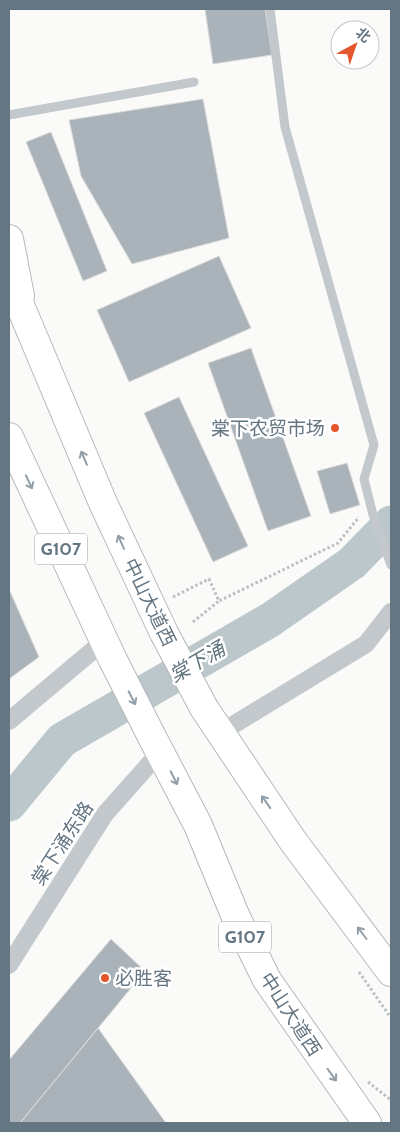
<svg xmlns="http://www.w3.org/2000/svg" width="400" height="1132" font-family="Cabin,'Noto Sans SC',sans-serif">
	<rect width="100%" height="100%" fill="#fafaf8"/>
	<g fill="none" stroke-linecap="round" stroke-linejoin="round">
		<!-- river -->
		<path stroke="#bbc7cb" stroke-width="35" d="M9,804L62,740L270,620L352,563L391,523"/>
	</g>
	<!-- building -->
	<path fill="#aab3b9" stroke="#dcdcda" d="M205,9H265L272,55L213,64Z
		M203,99L229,238L132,264L81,176L69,120Z
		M51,132L107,271L83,281L26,142Z
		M219,256L251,328L129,382L97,310Z
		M251,348L311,516L268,531L208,363Z
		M179,397L248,546L213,562L144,413Z
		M347,463L360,505L330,514L317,471Z
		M9,589L39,657L9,679Z
		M111,939L145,971L20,1123H9V1060Z
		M98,1028L166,1123H20Z"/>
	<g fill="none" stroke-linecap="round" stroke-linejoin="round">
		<!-- trunk casing -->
		<g stroke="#b4b9bd" stroke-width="30">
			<path id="trunk" d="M9,239L20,296
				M9,279L103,503L164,633
				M9,437L113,660
				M204,708L293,841L391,972
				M151,735L198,825L235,915L267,980L367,1123"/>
		</g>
		<!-- path -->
		<path stroke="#bbbfc2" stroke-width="3" stroke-dasharray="2.5 2.5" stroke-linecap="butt" d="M173,597L209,579L219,601L338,543L359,517
			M193,622L219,601
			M359,972L391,1018
			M368,1082L391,1100"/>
		<!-- service -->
		<path stroke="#c3c8cc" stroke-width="9" d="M270,9L285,127L374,445L364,479L373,515L391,565
			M9,115L194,82"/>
		<!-- minor -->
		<path stroke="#c3c8cc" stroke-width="18" d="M9,721L104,641
			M220,733L366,644L391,612
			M9,965L105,814L160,752"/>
		<!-- trunk -->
		<use href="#trunk" stroke="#fff" stroke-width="28"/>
		<!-- trunk-bridge casing -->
		<g stroke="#b4b9bd" stroke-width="30" stroke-linecap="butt">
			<path id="trunk-bridge" d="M164,633L204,708
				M113,660L151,735"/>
		</g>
		<!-- trunk-bridge -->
		<use href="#trunk-bridge" stroke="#fff" stroke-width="28"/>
	</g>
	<!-- one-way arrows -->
	<defs><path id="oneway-shaft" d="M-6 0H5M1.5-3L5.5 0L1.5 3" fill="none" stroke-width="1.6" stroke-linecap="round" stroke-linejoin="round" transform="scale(1.25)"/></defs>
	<g stroke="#939fa8">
		<use href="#oneway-shaft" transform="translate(84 458) rotate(-113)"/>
		<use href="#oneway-shaft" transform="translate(29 482) rotate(65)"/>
		<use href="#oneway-shaft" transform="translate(121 542) rotate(-114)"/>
		<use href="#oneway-shaft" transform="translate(132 698) rotate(63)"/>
		<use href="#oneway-shaft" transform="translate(174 778) rotate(63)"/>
		<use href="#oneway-shaft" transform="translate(266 802) rotate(-125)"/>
		<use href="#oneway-shaft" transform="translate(362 933) rotate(-127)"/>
		<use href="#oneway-shaft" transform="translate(332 1075) rotate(54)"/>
	</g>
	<!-- markers -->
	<g fill="#e4572e" stroke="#fff" stroke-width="2">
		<circle cx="335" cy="428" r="5"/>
		<circle cx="105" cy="978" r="5"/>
	</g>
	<g text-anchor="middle" stroke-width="5" stroke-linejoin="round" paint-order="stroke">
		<!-- shield labels -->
		<g fill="#fff" stroke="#939fa8" stroke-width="1">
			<rect x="35" y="533.5" width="52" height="31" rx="4"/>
			<rect x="219" y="921.5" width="52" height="31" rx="4"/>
		</g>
		<g font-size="18" font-weight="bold" fill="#657683">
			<text x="61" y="555">G107</text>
			<text x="245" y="943">G107</text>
		</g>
		<!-- poi labels -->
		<g font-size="19" fill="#657683" stroke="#fff" text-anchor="end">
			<text x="325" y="435">棠下农贸市场</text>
			<text x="115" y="985" text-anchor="start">必胜客</text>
		</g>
		<!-- street labels -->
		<g font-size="19" fill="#657683" stroke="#fff">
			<text transform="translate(150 602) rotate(64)" y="7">中山大道西</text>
			<text transform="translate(62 843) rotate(-57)" y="7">棠下涌东路</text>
			<text transform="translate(291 1014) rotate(57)" y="7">中山大道西</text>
		</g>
		<!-- water labels -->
		<g font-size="20" font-style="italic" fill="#60757c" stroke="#fff">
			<text transform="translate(197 662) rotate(-30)" y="7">棠下涌</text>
		</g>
	</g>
	<!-- border -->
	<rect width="400" height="1132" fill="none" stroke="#657683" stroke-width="20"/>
	<!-- north arrow -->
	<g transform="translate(355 45) rotate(40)"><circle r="24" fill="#ffffff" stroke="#c1c8cd"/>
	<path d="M0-4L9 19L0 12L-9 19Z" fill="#e4572e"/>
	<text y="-8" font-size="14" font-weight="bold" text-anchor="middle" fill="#657683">北</text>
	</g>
</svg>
